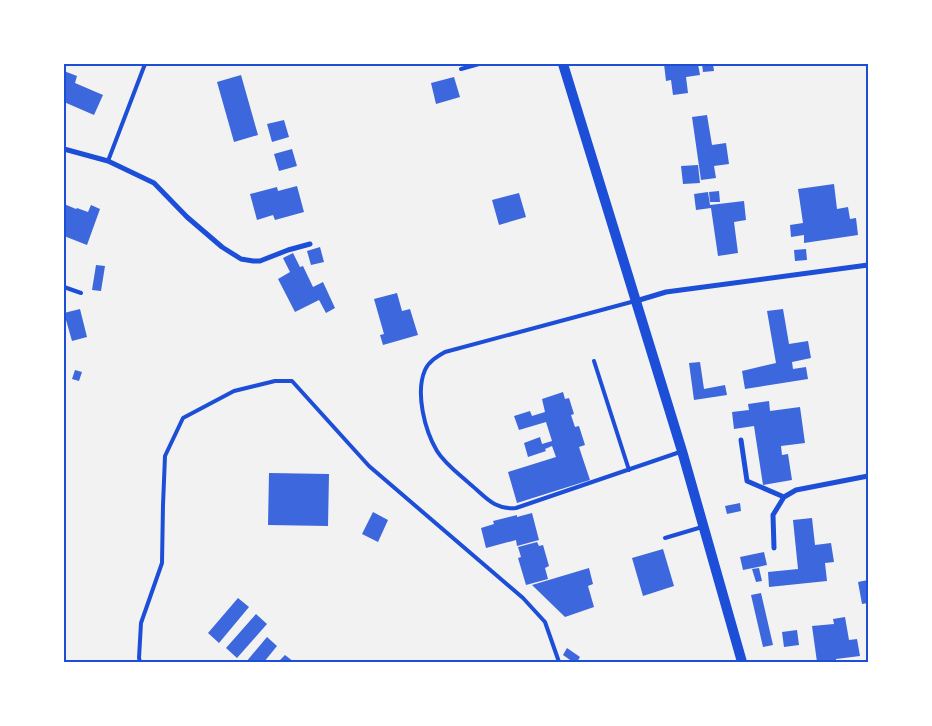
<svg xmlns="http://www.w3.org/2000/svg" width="932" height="726" font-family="'Alegreya Sans',sans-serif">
	<rect width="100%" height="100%" fill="#f2f2f2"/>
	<!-- building -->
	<path fill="#3d67dc" d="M664,64H698L700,75L686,77L688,93L673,95L671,80L666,81Z
		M702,64H713L714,71L703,72Z
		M64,71L77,76L75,83L103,95L94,115L64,102Z
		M241,75L258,135L234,142L217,82Z
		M454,77L460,97L436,104L431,83Z
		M707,115L712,145L726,143L729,164L714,166L716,178L701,180L692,117Z
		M284,120L289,137L272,142L267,124Z
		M292,149L297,166L279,171L274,154Z
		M698,165L700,183L683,184L681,166Z
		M834,184L837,209L848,207L850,219L856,218L858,235L804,243V235L791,237L790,225L803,223L798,189Z
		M297,186L304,212L275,220L273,215L257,220L250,194L277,187L278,191Z
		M719,191L720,202H710L709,192Z
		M708,192L710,205L744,201L746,220L734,222L738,253L718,256L711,208L696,210L694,194Z
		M519,193L526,217L499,225L492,200Z
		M64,204L76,209L77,208L88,212L91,205L100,209L87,245L64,236Z
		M320,247L324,262L311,265L307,251Z
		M806,249L807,260L795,261L794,250Z
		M293,253L300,267L303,266L313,287L323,282L335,308L326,313L319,300L295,312L278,279L290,272L283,258Z
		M96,265L105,266L101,291L92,290Z
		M397,293L402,311L410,309L418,335L383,345L380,335L384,334L374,299Z
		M80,309L87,337L72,341L64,313Z
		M783,309L789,344L808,341L811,358L792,362L793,369L806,367L808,379L745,389L742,371L776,363L767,311Z
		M700,362L704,389L725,385L727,395L694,400L689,363Z
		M75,370L82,372L79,381L72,379Z
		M563,392L565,399L569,398L574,414L571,415L575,427L579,426L585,445L579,447L590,480L517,503L508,472L556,457L552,446L545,449L546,451L528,457L524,443L540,437L542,444L552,441L546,422L519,430L514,416L530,411L532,416L545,412L542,399Z
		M769,401L770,411L800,407L805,443L781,446L782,455L788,454L792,480L763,485L754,426L734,429L732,412L749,410L748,404Z
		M269,473L329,474L328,526L268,525Z
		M740,503L741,511L727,514L725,506Z
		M373,512L388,520L378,542L362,534Z
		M532,513L539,540L517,546L516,540L486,548L481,528L494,524L493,521L517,515V517Z
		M812,518L815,545L831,543L834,562L825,563L827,581L769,587L768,572L798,569L793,520Z
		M537,542L539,546L543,545L549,566L545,568L548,579L526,585L518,558L521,557L518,547Z
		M663,549L674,586L643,596L632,558Z
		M764,552L767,565L743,570L740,557Z
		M589,568L593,584L588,586L594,607L565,617L532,585Z
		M759,568L762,581L756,582L752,569Z
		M868,580V603L862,604L858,582Z
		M761,593L773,645L763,647L751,595Z
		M238,598L249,607L219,643L208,633Z
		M256,614L267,624L237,658L226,648Z
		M845,617L849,640L857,639L860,656L836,659V662H817L812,626L834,624L833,619Z
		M797,630L799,645L784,647L782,632Z
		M267,637L277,646L264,662H246Z
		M567,648L580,657L577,662H573L563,655Z
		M285,655L294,662H278Z"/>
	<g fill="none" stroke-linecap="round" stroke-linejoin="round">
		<!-- service -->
		<path stroke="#1d4ed8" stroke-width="4" d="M461,69L479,64
			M108,161L145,64
			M64,287L81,293
			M635,301L445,352C438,356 429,361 425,370C415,393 425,431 437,451C445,464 459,474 470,484C486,497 494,510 516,508L680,452
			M594,361L629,470
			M665,538L702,527
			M140,662L139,658L141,623L162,563L163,505L165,456L183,418L234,391L275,381H292L369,466L523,598L545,622L559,662"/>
		<!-- minor -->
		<path stroke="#1d4ed8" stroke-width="5" d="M64,149L108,161L154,183L187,217L222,247L241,259L253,261H260L288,250L310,244
			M636,301L666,292L868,265
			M741,440L747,481L784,497
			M774,548L773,515L784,497L796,490L868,476"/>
		<!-- secondary -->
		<path stroke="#1d4ed8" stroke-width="10" d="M563,64L682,451L742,662"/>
	</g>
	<!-- border -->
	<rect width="932" height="726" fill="none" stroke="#ffffff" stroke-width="130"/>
	<rect x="65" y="65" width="802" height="596" fill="none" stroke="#1d4ed8" stroke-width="2"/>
</svg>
